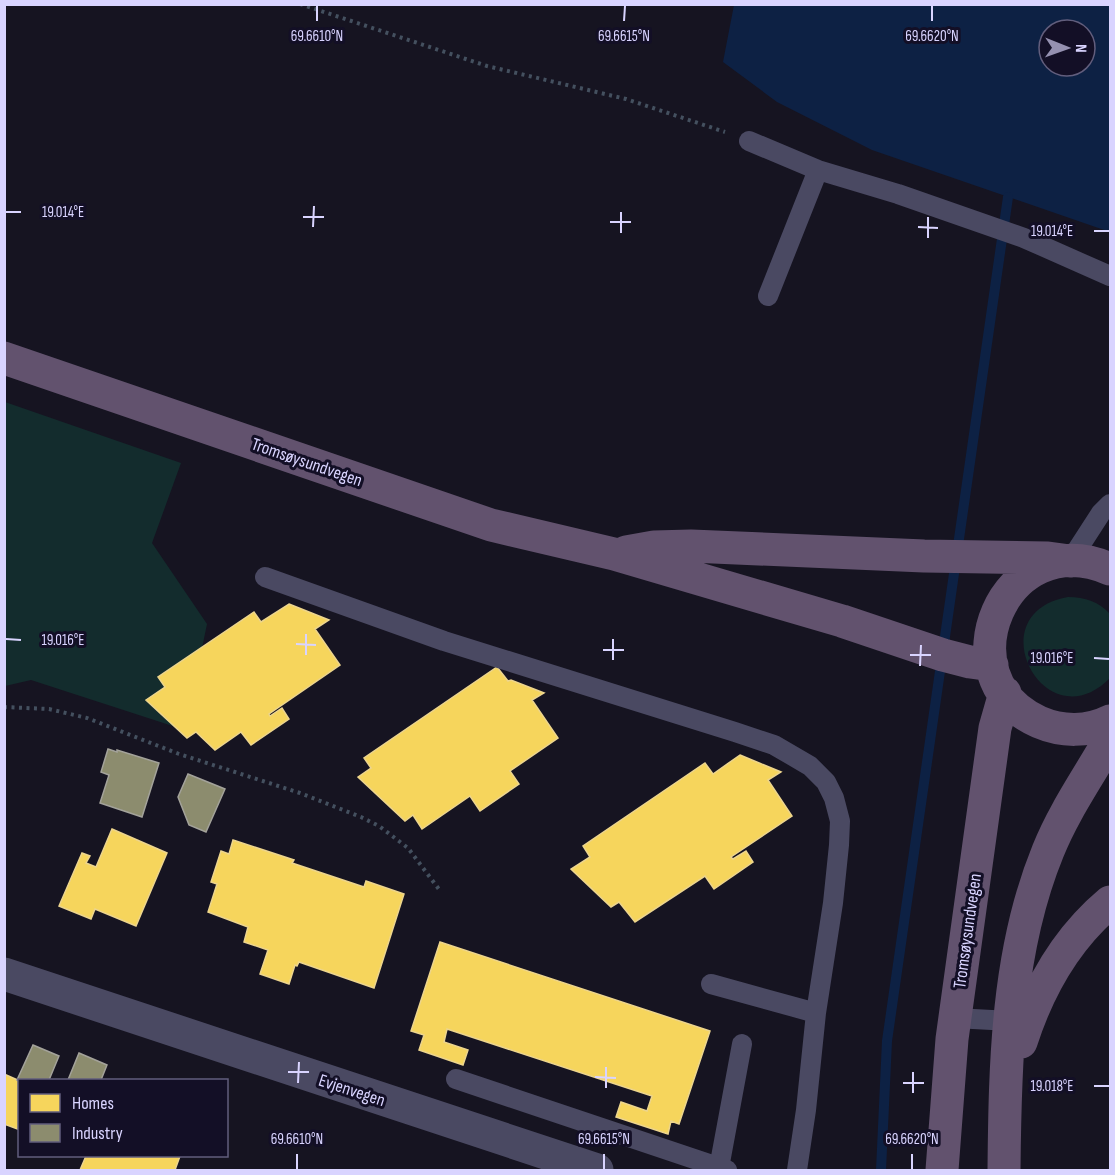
<svg xmlns="http://www.w3.org/2000/svg" width="1115" height="1175" font-family="'Sofia Sans Condensed',sans-serif">
	<rect width="100%" height="100%" fill="#161421"/>
	<!-- green -->
	<path fill="#132c2d" d="M5,402L181,463L152,543L207,624L185,730L31,680L5,686Z
		M1068,597C1085,597 1099,602 1110,614V678C1045,744 976,613 1068,597Z"/>
	<!-- water -->
	<path fill="#0d2144" fill-rule="evenodd" d="M734,5H1110V232L872,150L777,102L723,62ZM1049,30H1085V66H1049Z"/>
	<!-- homes -->
	<path fill="#f6d55c" stroke="#edd58d" stroke-width="1.5" d="M289,604L329,620L315,629L340,665L269,714L270,716L282,708L289,719L251,745L241,732L215,750L196,732L187,738L146,700L165,687L158,677L254,612L261,622Z
		M497,667L508,681L511,680L544,693L532,700L558,738L510,771L519,784L480,811L470,796L422,829L413,815L405,821L358,777L371,768L364,758Z
		M740,755L781,772L768,780L792,816L731,857L733,859L746,851L753,862L714,889L705,876L635,922L619,902L611,907L571,869L590,857L583,846L705,763L713,774Z
		M112,829L167,853L136,926L95,909L91,919L59,906L82,853L90,856L86,863L96,867Z
		M233,840L294,860L292,863L364,887L366,881L404,894L374,988L299,962L297,966L295,965L289,984L260,974L268,950L244,942L248,927L208,912L217,884L211,882L221,851L229,854Z
		M440,942L710,1031L679,1124L671,1121L668,1134L616,1117L621,1102L647,1111L652,1096L447,1029L444,1042L468,1050L463,1065L419,1050L424,1035L411,1031Z
		M4,1074L20,1081V1130L4,1124Z
		M86,1156H180L175,1170H80Z"/>
	<!-- industry -->
	<path fill="#8c8c6e" stroke="#a3a29a" stroke-width="1.5" d="M108,749L117,752V750L159,763L142,817L100,803L109,775L101,772Z
		M188,774L225,789L206,832L189,825L178,797Z
		M33,1045L59,1056L49,1080H17Z
		M79,1053L107,1065L101,1080H68Z"/>
	<g fill="none" stroke-linecap="round" stroke-linejoin="round">
		<!-- stream -->
		<path stroke="#0d2144" stroke-width="10" d="M881,1170L887,1041L1008,197"/>
		<!-- path -->
		<path stroke="#44505f" stroke-width="4" stroke-dasharray="3 4.5" stroke-linecap="butt" d="M300,4L487,66L626,99L725,132
			M4,707L49,709L87,718L179,754L300,793L361,817L379,826L408,848L441,892"/>
		<!-- service -->
		<path stroke="#4a4962" stroke-width="20" d="M749,141L818,170L898,194L1024,238L1110,276
			M768,296L818,170
			M1070,561L1101,513L1110,504
			M265,577L444,641L735,732L774,745L810,766L826,782L834,798L840,821L839,845L833,903L816,1013
			M711,984L816,1013L806,1110L797,1170
			M955,1018L1010,1021
			M456,1079L727,1170
			M719,1168L742,1044"/>
		<!-- tertiary -->
		<path stroke="#4a4962" stroke-width="33" d="M4,974L597,1170"/>
		<!-- trunk -->
		<path stroke="#62526e" stroke-width="33" d="M4,358L491,525L614,554L842,621L943,655L970,662L992,665
			M626,552L654,547L691,546L924,556L1048,558L1070,561
			M1110,569C1004,523 940,678 1039,722C1062,732 1088,732 1110,721
			M1021,1042C1038,989 1067,938 1110,902
			M942,1170L952,1039L995,728L1005,693
			M1004,1170C1005,1063 1007,951 1048,851C1064,811 1089,776 1110,739"/>
	</g>
	<!-- ticks -->
	<path fill="none" stroke="#d9d4ff" stroke-width="2" d="M317,21V6M624,21L625,6M932,21V6M6,212H21M303,217H324M610,222H631M313,227L314,206M918,227L938,228M1094,231H1109M621,233V212M928,238V217M6,639L21,640M296,644L316,645M603,650H624M306,655V634M910,655H931M1094,658L1109,659M613,660V639M920,666L921,645M288,1072H309M595,1077L616,1078M298,1083L299,1062M903,1083H924M1094,1086H1109M606,1088V1067M913,1093V1072M297,1169V1154M604,1169V1154M912,1169V1154"/>
	<g text-anchor="middle" stroke-width="6" stroke-linejoin="round" paint-order="stroke">
		<!-- street labels -->
		<g font-size="18" fill="#d9d4ff" stroke="#130f26">
			<text transform="translate(307 462) rotate(19)" y="6">Tromsøysundvegen</text>
			<text transform="translate(967 931) rotate(-82)" y="6">Tromsøysundvegen</text>
			<text transform="translate(352 1090) rotate(18)" y="6">Evjenvegen</text>
		</g>
	</g>
	<g font-size="15" text-anchor="middle" fill="#d9d4ff" stroke="#130f26" stroke-width="6" stroke-linejoin="round" paint-order="stroke">
		<text x="317" y="41">69.6610°N</text>
		<text x="624" y="41">69.6615°N</text>
		<text x="932" y="41">69.6620°N</text>
		<text x="63" y="217">19.014°E</text>
		<text x="1052" y="236">19.014°E</text>
		<text x="63" y="645">19.016°E</text>
		<text x="1052" y="663">19.016°E</text>
		<text x="1052" y="1091">19.018°E</text>
		<text x="297" y="1144">69.6610°N</text>
		<text x="604" y="1144">69.6615°N</text>
		<text x="912" y="1144">69.6620°N</text>
	</g>
	<!-- border -->
	<rect width="1115" height="1175" fill="none" stroke="#d9d4ff" stroke-width="12"/>
	<!-- legend -->
	<rect x="18" y="1079" width="210" height="78" fill="#130f26" stroke="#625e7d" stroke-width="1.5"/>
	<rect x="30" y="1094" width="30" height="18" fill="#f6d55c" stroke="#625e7d" stroke-width="1.5"/>
	<text x="72" y="1109" font-size="18" fill="#d9d4ff">Homes</text>
	<rect x="30" y="1124" width="30" height="18" fill="#8c8c6e" stroke="#625e7d" stroke-width="1.5"/>
	<text x="72" y="1139" font-size="18" fill="#d9d4ff">Industry</text>
	<!-- north arrow -->
	<g transform="translate(1067 48) rotate(91)"><circle r="28" fill="#130f26" stroke="#625e7d" stroke-width="1.5"/>
	<path d="M0-4.5L10 22L0 15L-10 22Z" fill="#9591b1"/>
	<text y="-9" font-size="16" font-weight="bold" text-anchor="middle" fill="#d9d4ff">N</text>
	</g>
</svg>
